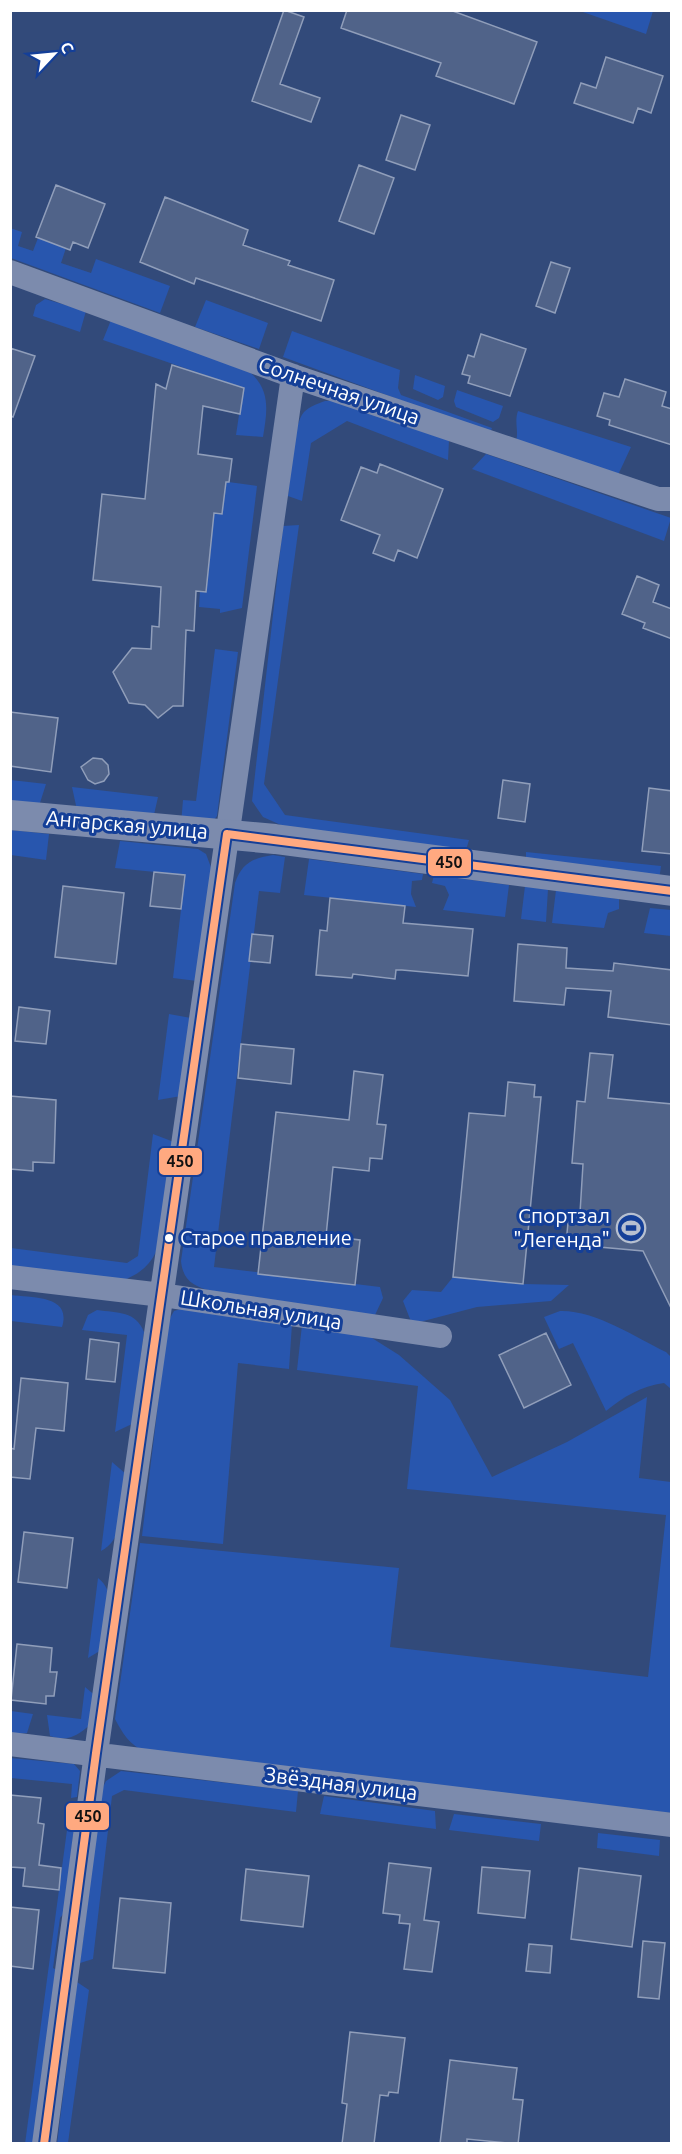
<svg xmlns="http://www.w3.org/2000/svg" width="682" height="2154" font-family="Ubuntu,sans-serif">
	<rect width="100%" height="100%" fill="#324a7a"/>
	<!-- green -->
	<path fill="#2856ae" d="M580,11H653L646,34Z
		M10,228L22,232L18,246L33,251L38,238L66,248L61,263L91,273L96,259L170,286L160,313L11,258Z
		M45,299L86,311L80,332L33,316L36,305Z
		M206,300L268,323L259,349L195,327Z
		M111,320L251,373C271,392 267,412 263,437L236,435L243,388L103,340Z
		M292,331L400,370L398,388L401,395L492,428L490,433L283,357Z
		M415,375L445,386L443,397L438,400L413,389Z
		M457,390L503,406L499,418L493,422L456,407L454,401Z
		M325,401H335L449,440L448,460L347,421L311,443L302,501L288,496C291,476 292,426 304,412C310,406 317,404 325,401Z
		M518,411L631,447L618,475L516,441C519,431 514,422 518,411Z
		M486,454L671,518L664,541L472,469Z
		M214,480L257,486L242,608L220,613V609L199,607L200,591L206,592L212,536L208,513L222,514Z
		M299,525L264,784L285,815L469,840L466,850L283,826L263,817L252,801L283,526Z
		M215,649L238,652L217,816L210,825L181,824L183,800L196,801Z
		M11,780L46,784L39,806L11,802Z
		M72,787L158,797L153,819L77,810Z
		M11,830L49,834L46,860L11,855Z
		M120,841L198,849L206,854L212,870L197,981L173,978L185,875L115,868Z
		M526,852L661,866L659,880L526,863Z
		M273,855L285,857L280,893L259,891L214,1267L380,1287L383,1298L375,1315L213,1291C194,1287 183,1281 181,1261L235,883C242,863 253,858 273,855Z
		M309,859L423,874L422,880L412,881L411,894L416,907L304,895Z
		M434,875L509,885L505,917L443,910L449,895L445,886L432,883Z
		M525,886L548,889L546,922L521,919Z
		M556,890L619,899V909L608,913L604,928L552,923Z
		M650,908L671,910V936L644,933Z
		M169,1014L191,1018L181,1096L158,1100Z
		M153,1134L174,1142C170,1172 166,1226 156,1252C149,1267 136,1276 121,1281L11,1266V1248L127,1263L138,1256Z
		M453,1277L523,1284L569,1285L551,1301L477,1307L412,1324L403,1301L412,1290L441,1292Z
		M11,1295C33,1298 72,1295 62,1327L11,1321Z
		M181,1309L292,1324L289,1369L238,1363L223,1544L142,1536L168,1322L174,1311Z
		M97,1310C118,1313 136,1311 144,1332L132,1424L115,1432L127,1335L82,1330L88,1315Z
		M560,1311C595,1310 635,1337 666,1352L671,1357V1389L664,1383C641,1386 623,1397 606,1411L573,1343L559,1349L544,1317Z
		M302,1325L364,1333L399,1355L450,1400L492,1477L567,1442L647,1397L639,1478L671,1482V1813L145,1752C129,1744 123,1734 115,1719L140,1543L399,1568L390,1647L648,1677L666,1515L407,1489L418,1386L297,1370Z
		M112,1462L126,1474C123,1500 127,1537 101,1551Z
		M98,1578C119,1594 107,1625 103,1649L88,1658Z
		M85,1687L97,1697L90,1725C77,1736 67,1742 50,1736L47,1715L81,1719Z
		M11,1711L33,1714L27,1733L11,1734Z
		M10,1758L74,1764L80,1771L77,1797L71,1798L72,1784L11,1778Z
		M121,1771L298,1791L296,1812L124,1790L112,1796L93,1959L80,1963L102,1789L106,1781Z
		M324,1796L435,1811L436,1829L320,1814Z
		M454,1814L541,1824L539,1841L449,1830Z
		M69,1815L75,1819L64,1913L60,1918L53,1968L57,1970L34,2143L25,2144Z
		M598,1833L660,1840L659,1856L597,1848Z
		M77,1982L89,1990L68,2143L57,2144Z"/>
	<!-- building -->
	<path fill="#506389" stroke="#909eba" stroke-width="1.5" d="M284,10L304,17L280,84L320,98L311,122L252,101Z
		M347,10H450L537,42L514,104L436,76L441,63L341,28Z
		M606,57L663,76L651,113L638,108L633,123L574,103L581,83L596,88Z
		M401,115L430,125L415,170L386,160Z
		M359,165L394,178L374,234L339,221Z
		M56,185L105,204L88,248L73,242L70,250L36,237Z
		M165,197L248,230L243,245L290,261L288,265L334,280L321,321L196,278L194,284L140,262Z
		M551,262L570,268L555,313L536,306Z
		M481,334L526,349L510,396L468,383L470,376L462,374L468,355L474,357Z
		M10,348L35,356L13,417L10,416Z
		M172,365L244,388L240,414L203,406L198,454L232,459L229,482H226L222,514L214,513L206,592L196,591L194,631L186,630L183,706H173L158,718L145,705L129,703L113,672L132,648L151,649L152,626L159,627L161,587L93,580L102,494L145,499L156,384L166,389Z
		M625,379L666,392L662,406L672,409V445L609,425L610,420L597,416L604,393L619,397Z
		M380,464L443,489L417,558L398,550L394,561L373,553L380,535L341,520L361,467L377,473Z
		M637,576L659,585L653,602L672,609V639L643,628L645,623L622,614Z
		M10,712L58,718L51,772L10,766Z
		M93,758L102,759L108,765L109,774L104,781L95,784L88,780L81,767Z
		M503,780L530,784L525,822L498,818Z
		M649,788L672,791V854L642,851Z
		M154,872L185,875L181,909L150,906Z
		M63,886L124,893L116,964L55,957Z
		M330,898L405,906L403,923L473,929L468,976L402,970H396L395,979L353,974L352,978L316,975L320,930L327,931Z
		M252,934L273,936L270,963L249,961Z
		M518,944L567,948L566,968L613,971L614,963L672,970V1025L608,1017L611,991L566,988L564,1005L514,1001Z
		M19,1007L50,1011L46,1044L15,1041Z
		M241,1044L294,1049L291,1084L238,1078Z
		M590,1053L613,1055L608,1098L672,1104V1310L643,1251L566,1244L569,1212L580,1213L583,1164L572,1163L577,1101L585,1102Z
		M354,1071L383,1075L377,1124L386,1125L382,1159L370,1158L369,1171L333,1167L326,1236L360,1240L355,1285L258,1274L276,1112L349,1120Z
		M508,1082L535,1085L534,1097H541L523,1284L453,1277L469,1113L505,1116Z
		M10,1096L56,1100L54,1163L33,1162V1171L10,1169Z
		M546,1333L571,1385L524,1408L499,1355Z
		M90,1339L119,1343L115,1382L86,1379Z
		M21,1378L68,1383L64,1431L36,1428L30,1479L10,1477V1448L14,1449Z
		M24,1532L73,1538L67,1588L18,1582Z
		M17,1644L52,1648L50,1672H57L54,1696H46V1704L11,1700Z
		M10,1795L41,1798L38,1823L44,1824L39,1865L61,1868L59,1890L23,1886L25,1868L10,1867Z
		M389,1863L431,1868L424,1920L439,1922L432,1972L404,1969L410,1924L399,1923L400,1915L383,1913Z
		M482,1867L530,1871L525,1918L478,1913Z
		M579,1868L641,1876L632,1947L571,1939Z
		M246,1869L309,1876L303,1927L241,1920Z
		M120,1898L171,1903L165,1973L113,1968Z
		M10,1907L39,1910L33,1969L10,1966Z
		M643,1941L665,1943L659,1999L638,1997Z
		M529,1944L552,1946L550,1973L526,1971Z
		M350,2032L405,2038L398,2093L389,2092L388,2096L380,2095L374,2144H342L347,2104L342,2103Z
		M450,2060L517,2068L513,2099L523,2100L518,2144L467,2139V2144H440Z"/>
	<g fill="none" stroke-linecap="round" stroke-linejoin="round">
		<!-- minor -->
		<path stroke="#7c8bad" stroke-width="24" d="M10,272L293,376L658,499H672
			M10,1277L162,1295L440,1336
			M10,1744L672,1825
			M44,2144L96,1753L293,376"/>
		<!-- tertiary -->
		<path stroke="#7c8bad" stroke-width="30" d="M10,815L275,839L672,891"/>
		<!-- bus-1 casing -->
		<g stroke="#143f98" stroke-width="12">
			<path id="bus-1" d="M227,834L672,891
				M44,2144L96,1753L227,834"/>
		</g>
		<!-- bus-1 -->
		<use href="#bus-1" stroke="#ffa980" stroke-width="8"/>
	</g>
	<!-- icons -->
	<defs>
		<g id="stadium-ring" transform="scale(1.5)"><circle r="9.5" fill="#143f98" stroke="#b7c0d0" stroke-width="1.5"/><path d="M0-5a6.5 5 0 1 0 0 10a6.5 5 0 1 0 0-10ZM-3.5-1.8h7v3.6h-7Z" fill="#b7c0d0"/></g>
	</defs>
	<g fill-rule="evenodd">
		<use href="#stadium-ring" x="631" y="1228"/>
	</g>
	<!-- markers -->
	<circle fill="#fff" stroke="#143f98" stroke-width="2" cx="169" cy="1238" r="5"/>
	<g text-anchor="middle" stroke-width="6" stroke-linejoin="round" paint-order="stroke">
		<!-- bus labels -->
		<g font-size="20" fill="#fff" stroke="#143f98" text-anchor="start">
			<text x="180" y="1245">Старое правление</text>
		</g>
		<!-- street labels -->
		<g font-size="21" fill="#fff" stroke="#143f98">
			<text transform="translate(339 391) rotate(19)" y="7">Солнечная улица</text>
			<text transform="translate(127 825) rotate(5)" y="7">Ангарская улица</text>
			<text transform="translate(261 1310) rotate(9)" y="7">Школьная улица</text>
			<text transform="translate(341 1784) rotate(7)" y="7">Звёздная улица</text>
		</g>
		<!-- poi labels -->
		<g font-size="21" fill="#fff" stroke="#143f98" text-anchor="end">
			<text x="610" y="1223">Спортзал<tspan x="610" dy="24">"Легенда"</tspan></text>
		</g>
	</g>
	<g stroke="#143f98" stroke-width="2">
		<rect x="427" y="848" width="45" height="29" rx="6" fill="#ffa980"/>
		<rect x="158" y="1147" width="45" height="29" rx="6" fill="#ffa980"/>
		<rect x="65" y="1802" width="45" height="29" rx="6" fill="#ffa980"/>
	</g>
	<g font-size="16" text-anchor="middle" font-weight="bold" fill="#111">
		<text x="449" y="868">450</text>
		<text x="180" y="1167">450</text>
		<text x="88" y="1822">450</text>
	</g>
	<!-- border -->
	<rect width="682" height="2154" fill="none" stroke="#ffffff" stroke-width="24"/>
	<!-- north arrow -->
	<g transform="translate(54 54) rotate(64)" stroke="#143f98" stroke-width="4.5" paint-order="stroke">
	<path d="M0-4.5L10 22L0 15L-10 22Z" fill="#ffffff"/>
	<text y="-9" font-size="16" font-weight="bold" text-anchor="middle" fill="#ffffff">С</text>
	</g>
</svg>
